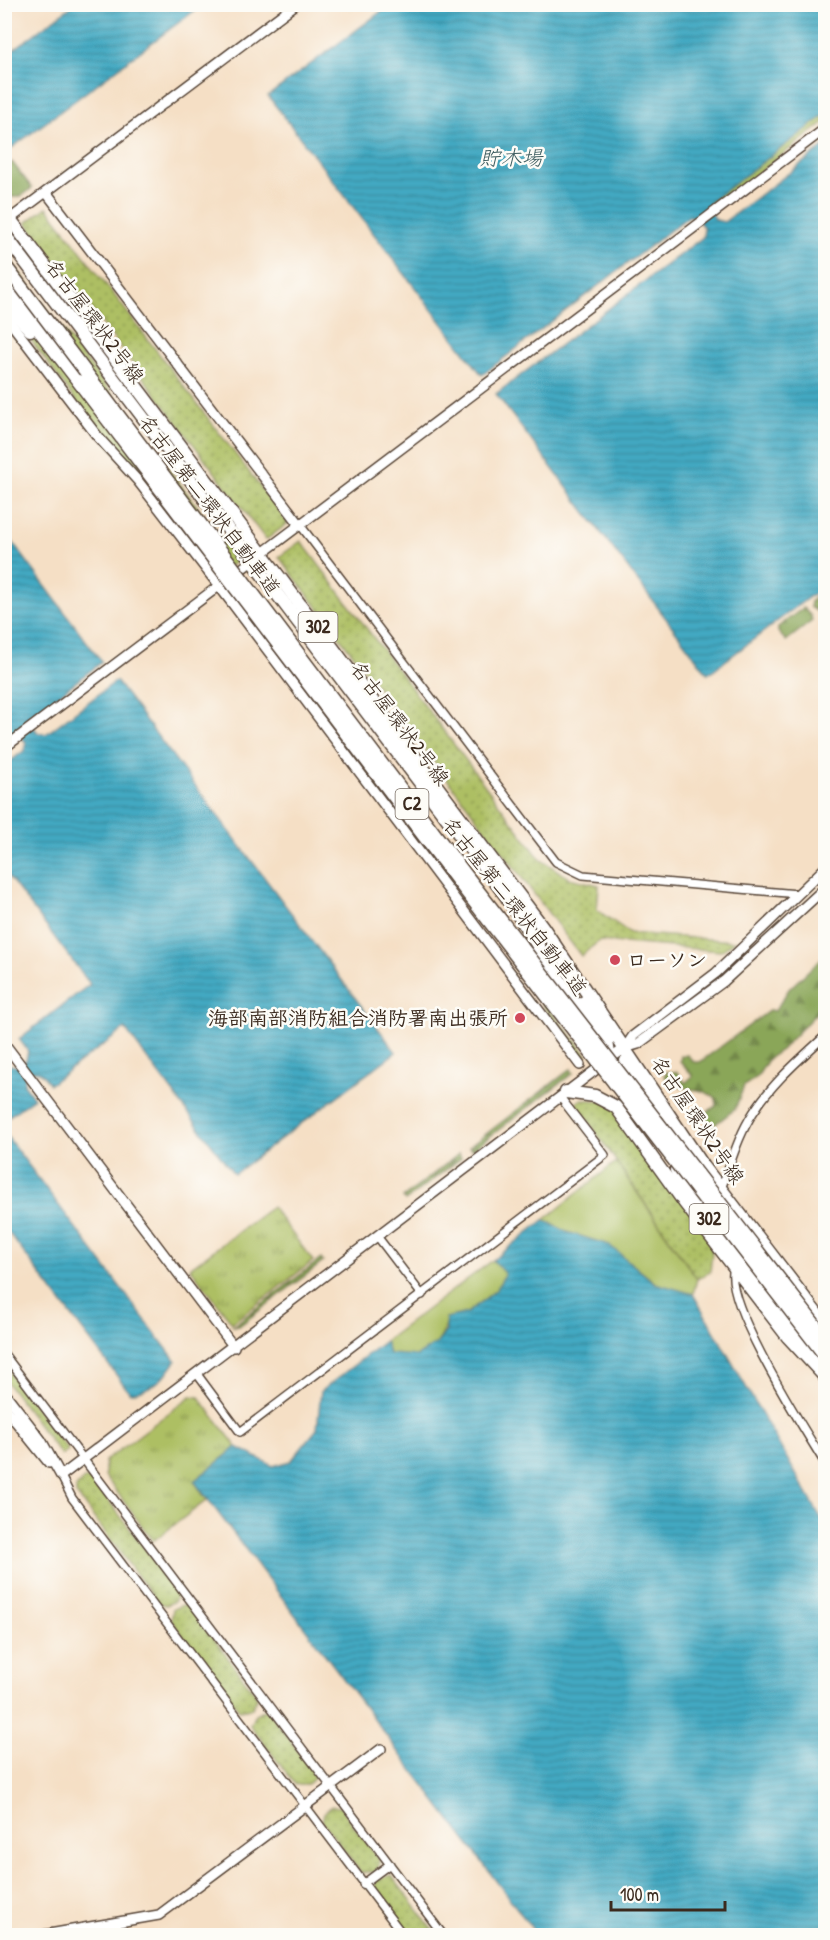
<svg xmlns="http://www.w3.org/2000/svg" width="830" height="1940" font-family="'Patrick Hand','Klee One',sans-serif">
	<defs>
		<pattern id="forest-firs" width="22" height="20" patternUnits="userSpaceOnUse" patternTransform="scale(1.5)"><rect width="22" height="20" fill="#8aa659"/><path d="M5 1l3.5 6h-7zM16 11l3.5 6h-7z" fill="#728749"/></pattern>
		<pattern id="park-tufts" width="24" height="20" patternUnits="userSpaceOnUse" patternTransform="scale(1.5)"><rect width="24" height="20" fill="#adbf63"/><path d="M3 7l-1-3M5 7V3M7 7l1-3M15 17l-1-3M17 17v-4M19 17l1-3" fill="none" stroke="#8e9b51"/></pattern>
		<pattern id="garden-dots" width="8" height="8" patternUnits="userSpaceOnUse" patternTransform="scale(1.5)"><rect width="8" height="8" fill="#adbf63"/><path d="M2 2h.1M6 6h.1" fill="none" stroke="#8e9b51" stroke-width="1.8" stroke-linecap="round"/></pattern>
		<pattern id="water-rules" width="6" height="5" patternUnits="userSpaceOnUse" patternTransform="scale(1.5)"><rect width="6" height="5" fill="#42a9c2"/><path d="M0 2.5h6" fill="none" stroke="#388a9d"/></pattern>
	</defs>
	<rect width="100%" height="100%" fill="#fdfcf7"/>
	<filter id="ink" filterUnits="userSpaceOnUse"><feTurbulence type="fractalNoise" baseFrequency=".0167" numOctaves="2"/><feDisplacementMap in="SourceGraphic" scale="12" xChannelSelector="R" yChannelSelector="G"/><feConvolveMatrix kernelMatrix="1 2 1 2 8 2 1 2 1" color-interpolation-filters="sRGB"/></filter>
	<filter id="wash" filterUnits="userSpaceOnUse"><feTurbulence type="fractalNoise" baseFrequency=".008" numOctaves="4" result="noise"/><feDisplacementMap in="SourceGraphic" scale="24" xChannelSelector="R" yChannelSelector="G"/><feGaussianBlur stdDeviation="1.35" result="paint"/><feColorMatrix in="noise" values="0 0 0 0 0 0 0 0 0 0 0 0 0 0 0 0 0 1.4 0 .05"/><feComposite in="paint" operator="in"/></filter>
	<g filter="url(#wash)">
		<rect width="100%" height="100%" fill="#f5dfc5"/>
		<!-- grass -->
		<path fill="#adbf63" stroke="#747440" stroke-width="1.5" d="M825,115V122L709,210L710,202Z
			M616,1162L697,1279L693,1294L657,1284L609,1246L567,1232L544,1220Z
			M493,1260L505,1274L496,1290L467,1313L446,1318C446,1334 433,1356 414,1356C406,1356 398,1354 389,1354L385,1341Z"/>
		<!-- forest -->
		<path fill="url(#forest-firs)" stroke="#62683c" stroke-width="1.5" d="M12,162L32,188C23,196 16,201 4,194L5,168Z
			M825,590V611L822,614L810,607L811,601Z
			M803,608L811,616L812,621L786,641L778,632V627Z
			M825,955V1004L781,1050L769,1058L757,1077L744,1086L735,1109L713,1126L708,1125L705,1113L716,1106V1098C696,1084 685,1095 664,1076L666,1072H677L685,1083L693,1076L680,1061L681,1056L687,1055L694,1062H700L770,1010L775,1011L789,989Z
			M571,1069L573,1073L472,1150L469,1147Z
			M459,1154L461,1158L405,1201L403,1198Z
			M321,1259L323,1262L239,1326H233Z"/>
		<!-- park -->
		<path fill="url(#park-tufts)" stroke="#747440" stroke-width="1.5" d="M272,1207L313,1261L232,1323L190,1268Z
			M191,1396L199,1397L237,1447L194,1481L207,1500L153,1541L105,1476V1461Z"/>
		<!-- garden -->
		<path fill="url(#garden-dots)" stroke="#747440" stroke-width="1.5" d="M47,207L288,523L266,540L26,223Z
			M4,252L238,560L220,574L214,572L97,430L5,305Z
			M301,541L541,860L569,878L599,885L597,910L630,933L735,941L721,951L599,941L581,956L279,557Z
			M543,1001L587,1055L583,1060L543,1006Z
			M582,1099L610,1102L713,1242L710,1272L697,1279L576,1103Z
			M5,1366L68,1450L61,1455L5,1380Z
			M84,1479L93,1480L177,1591L175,1601L166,1605L158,1603L76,1494V1487Z
			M182,1605L189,1606L257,1696L252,1708L239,1710L171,1620L173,1609Z
			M264,1710L270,1713L313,1771L314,1777C311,1785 302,1787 295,1784L250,1725L255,1714Z
			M332,1806L340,1807L379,1859V1866L375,1872L361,1873L322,1821L324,1813Z
			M391,1875L437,1935H409L374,1888L377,1879Z"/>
		<!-- water -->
		<path fill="url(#water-rules)" stroke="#3e6a70" stroke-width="1.5" d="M73,5H202L5,153V56Z
			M390,5H825V115L710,202L709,210L716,220L724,222L825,146V585L708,674L496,394L703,237L704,228L696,218L689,216L482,375L268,96Z
			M5,532L102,662L31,716V723L38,733L46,734L116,681L396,1052L234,1174L125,1029L50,1084L40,1072L33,1071L25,1077L24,1084L34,1098L5,1119V1059L9,1065L18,1066L26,1060L28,1051L19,1039L90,984L5,872V765L25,750L26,743L18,733L11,732L5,736Z
			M5,1134L176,1361C164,1380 152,1389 130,1393L5,1228Z
			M544,1220L567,1232L609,1245L655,1283L693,1294L825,1525V1935H537L194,1481L237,1447L273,1466L291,1461L317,1429L321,1391L385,1341L389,1354L417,1356L437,1343L446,1331V1318L467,1313L496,1290L505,1274L493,1260Z"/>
	</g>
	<g filter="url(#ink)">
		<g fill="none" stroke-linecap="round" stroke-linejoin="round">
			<!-- street casing -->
			<g stroke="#574537" stroke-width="10">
				<path id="street" d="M301,526L556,862L583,875L798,894
					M721,1189C731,1163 738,1136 753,1113C772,1083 800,1059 826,1035
					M377,1236L422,1295
					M734,1267C721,1300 806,1432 826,1465
					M4,1354L444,1936
					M197,1374L240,1432L605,1155L560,1097
					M61,1476L72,1498L404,1936
					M363,1884L390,1864"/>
			</g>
			<!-- secondary casing -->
			<g stroke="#574537" stroke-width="12">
				<path id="secondary" d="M46,192L301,526
					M10,219L296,4
					M4,314L98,437L138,481L220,587L580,1065
					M4,748L826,128
					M4,1043L234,1347
					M625,1048L633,1036L716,973L826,867
					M4,1392L41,1440L61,1476
					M4,1407L49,1463
					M61,1476L610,1059L625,1048L638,1044L724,981L826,887
					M38,1936L159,1915L381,1749"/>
			</g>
			<!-- highway casing -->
			<g stroke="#574537" stroke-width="15">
				<path id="highway" d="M4,211L542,926L704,1167L826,1326
					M4,234L506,896L590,1027
					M4,285L78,381
					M4,301L30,330
					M584,1002L607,1042L610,1059
					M626,1061L657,1113
					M566,1092L595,1096L616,1107L684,1202L788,1337L826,1378
					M676,1170L697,1203L826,1367"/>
			</g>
			<!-- street -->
			<use href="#street" stroke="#fff" stroke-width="7"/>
			<!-- secondary -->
			<use href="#secondary" stroke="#fff" stroke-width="9"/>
			<!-- highway -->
			<use href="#highway" stroke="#fff" stroke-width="12"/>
			<!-- highway-bridge casing -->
			<g stroke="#574537" stroke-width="15" stroke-linecap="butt">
				<path id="highway-bridge" d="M4,264L466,875L826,1339
					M78,381L458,881L826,1357"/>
			</g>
			<!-- highway-bridge -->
			<use href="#highway-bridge" stroke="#fff" stroke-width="12"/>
		</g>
	</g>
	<!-- markers -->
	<g fill="#d1495b" stroke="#fdfcf7" stroke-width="2">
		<circle cx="615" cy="960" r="6"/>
		<circle cx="520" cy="1018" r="6"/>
	</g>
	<g text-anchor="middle" stroke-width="5" stroke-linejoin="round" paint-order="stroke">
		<!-- shield labels -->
		<g fill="#fdfcf7" stroke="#75695f" stroke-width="1.5">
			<rect x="298.5" y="612" width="39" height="30" rx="4.5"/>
			<rect x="395.5" y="789" width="33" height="30" rx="4.5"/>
			<rect x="689.5" y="1204" width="39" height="30" rx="4.5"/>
		</g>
		<g font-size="18" font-weight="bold" fill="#3b2a1e">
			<text x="318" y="633">302</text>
			<text x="412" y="810">C2</text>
			<text x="709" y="1225">302</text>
		</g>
		<!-- street labels -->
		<g font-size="20" fill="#3b2a1e" stroke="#fdfcf7">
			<text transform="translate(95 321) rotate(53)" y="7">名古屋環状2号線</text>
			<text transform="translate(210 505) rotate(53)" y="7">名古屋第二環状自動車道</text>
			<text transform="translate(400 723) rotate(53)" y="7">名古屋環状2号線</text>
			<text transform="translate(515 906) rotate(52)" y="7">名古屋第二環状自動車道</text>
			<text transform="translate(698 1120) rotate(56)" y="7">名古屋環状2号線</text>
		</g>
		<!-- poi labels -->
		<g font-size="20" font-weight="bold" fill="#3b2a1e" stroke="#fdfcf7" text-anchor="start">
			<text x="627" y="967">ローソン</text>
			<text x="508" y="1025" text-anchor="end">海部南部消防組合消防署南出張所</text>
		</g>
		<!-- water labels -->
		<g font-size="21" font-style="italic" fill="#3e5d60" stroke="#fdfcf7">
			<text x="511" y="165">貯木場</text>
		</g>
	</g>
	<!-- margin -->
	<rect width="830" height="1940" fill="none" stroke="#fdfcf7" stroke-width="24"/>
	<!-- scale -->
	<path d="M611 1901v9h114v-9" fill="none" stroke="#3b2a1e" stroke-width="3"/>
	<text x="620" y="1901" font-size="18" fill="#3b2a1e" stroke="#fdfcf7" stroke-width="4.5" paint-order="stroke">100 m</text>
</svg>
